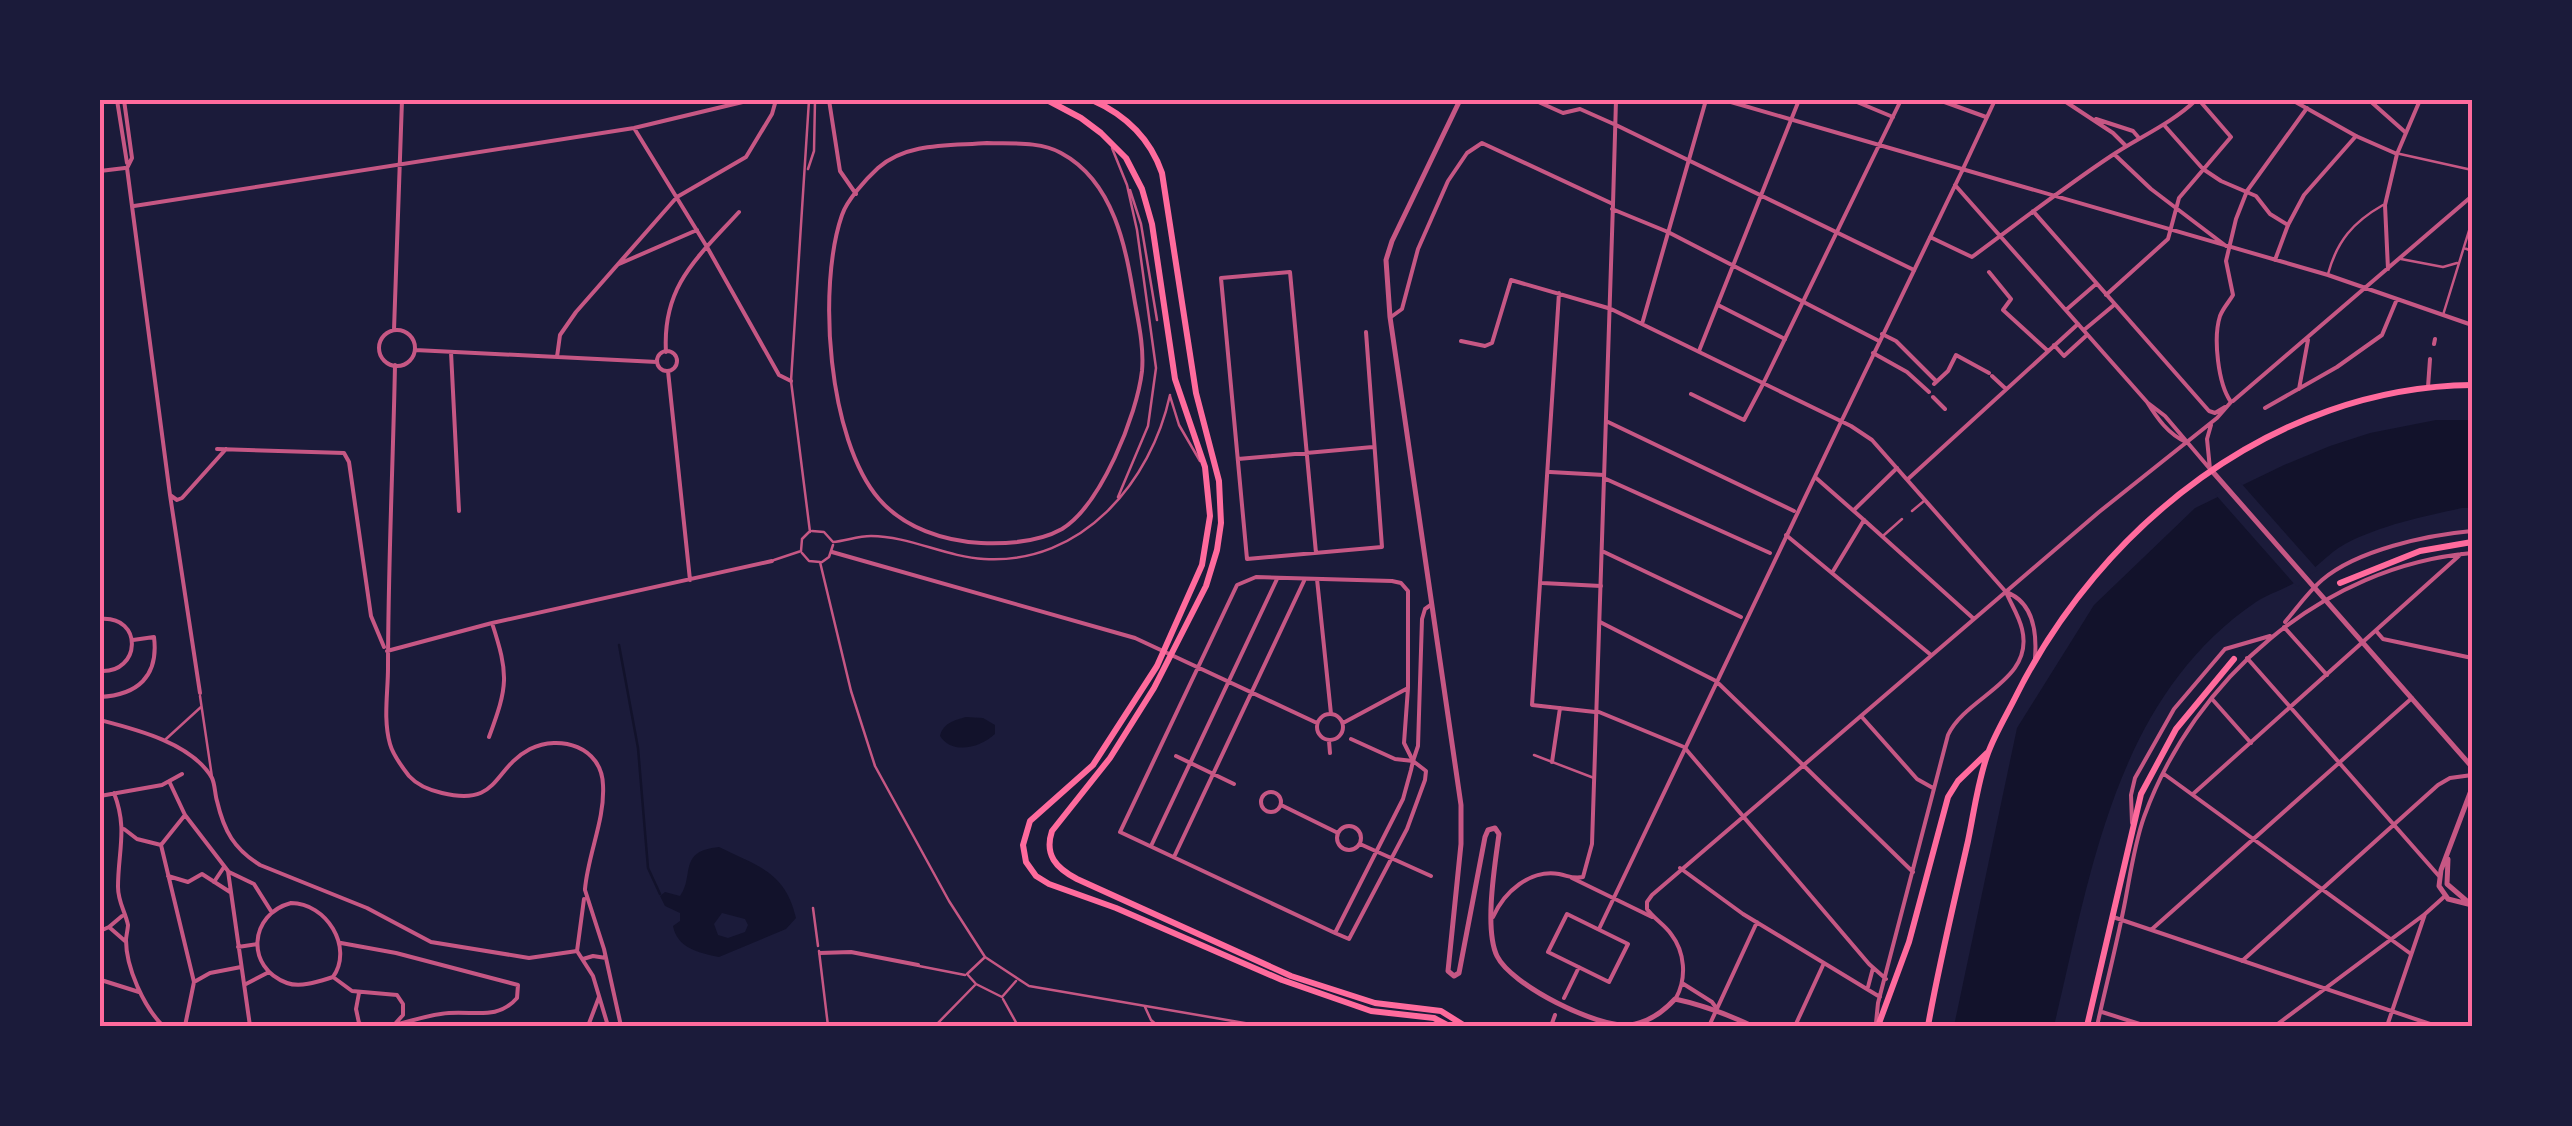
<svg xmlns="http://www.w3.org/2000/svg" width="2572" height="1126" font-family="Ubuntu,sans-serif">
	<rect width="100%" height="100%" fill="#1b1b3a"/>
	<!-- water -->
	<path fill="#12122b" fill-rule="evenodd" d="M2436,420H2472V508H2462C2422,517 2381,525 2345,544C2327,554 2314,571 2297,581C2284,590 2268,594 2256,602C2115,698 2091,873 2054,1026H1954L2017,728L2094,605L2195,508L2284,465L2330,446L2370,433Z
		M966,717L983,718L995,725V734C980,748 952,755 940,736C943,723 955,720 966,717Z
		M719,847C757,866 785,871 796,918L786,929L719,957C699,953 677,948 673,926L680,921V913L665,906L660,896L665,892L680,896C695,876 677,851 719,847ZM722,913L745,919L748,925L745,932L728,938L718,935L714,924Z"/>
	<!-- pier -->
	<path fill="#1b1b3a" d="M2240,482L2318,570L2305,577L2300,585L2297,587L2215,494Z"/>
	<g fill="none" stroke-linecap="round" stroke-linejoin="round">
		<!-- stream -->
		<path stroke="#12122b" stroke-width="2.5" d="M619,645L638,748L648,868L660,894"/>
		<!-- service -->
		<path stroke="#c65784" stroke-width="2.5" d="M809,100L791,381L810,532
			M1112,148L1127,185L1137,230L1156,368L1148,426L1118,497
			M2400,154L2472,170
			M808,169L814,151L815,100
			M1130,190L1141,224L1157,320
			M2464,248L2472,251
			M2401,259L2443,267L2457,263
			M2328,274C2337,241 2353,222 2383,205
			M2443,315L2472,221
			M1170,396L1179,425L1200,461
			M1912,511L1924,501
			M812,531L824,532L833,542
			M1884,535L1902,519
			M833,542C845,541 858,536 871,536C909,536 946,557 984,559C1082,565 1151,482 1170,395
			M801,551L802,539L809,532
			M802,553L809,561L820,562
			M774,560L801,551
			M820,562L851,691L875,766L949,901L985,957L1029,986L1262,1026
			M822,562L829,557L833,545
			M200,696L212,777
			M166,739L201,707
			M1534,755L1594,778
			M813,908L818,946
			M819,951L828,1026
			M985,957L967,974L976,984L1002,997L1016,981
			M919,966L965,975
			M1003,999L1018,1026
			M1145,1007L1151,1020L1158,1026
			M935,1026L975,985"/>
		<!-- pedestrian -->
		<path stroke="#c65784" stroke-width="4" d="M117,100L127,163
			M124,100L132,158L127,168L170,495L200,693
			M829,100L840,171L856,194
			M1534,100L1563,113L1580,109L1616,125L1914,270
			M1939,100L1986,117
			M2063,100L2113,133L2126,146
			M2369,100L2405,132
			M1857,102L1893,117
			M2096,119L2133,131L2139,138
			M634,128L707,247L779,375L791,381
			M987,143C1010,144 1040,141 1061,153C1115,182 1126,249 1135,303C1139,325 1144,348 1142,371C1137,415 1101,505 1062,529C1039,542 1006,544 981,543C944,541 904,528 879,499C828,440 817,287 842,215C847,200 866,179 878,168C907,142 951,146 987,143Z
			M100,171L125,168
			M1962,171L1995,100
			M2247,191L2307,108
			M1613,204L1616,100
			M134,206L634,128L751,100
			M2288,225L2304,195L2356,136
			M1668,232L1879,341
			M619,264L697,230
			M1989,272L2011,299L2003,310L2048,351
			M1559,293L1532,705L1595,712
			M1718,305L1785,339
			M394,330L402,100
			M379 348a18 18 0 1 1 36 0a18 18 0 1 1-36 0Z
			M1882,334L1896,341L1935,380
			M1461,341L1485,346L1492,343L1511,280L1608,308
			M2054,345L2064,356L2087,335
			M415,350L657,362
			M1699,351L1799,100
			M657 361a10 10 0 1 1 20 0a10 10 0 1 1-20 0Z
			M451,352L459,511
			M666,352C662,286 697,258 739,212
			M1873,353L1907,372L1929,392
			M557,357L560,335L576,312L677,197L746,157L772,114L776,100
			M395,365C393,466 388,567 388,668C388,693 383,719 390,744C393,755 402,767 409,776C418,786 429,790 442,793C500,807 492,769 530,749C560,734 602,747 603,785C605,820 588,854 585,889
			M668,371L690,580
			M1992,376L2006,389
			M1934,384L1948,371L1956,355L1989,373
			M1691,394L1744,420L1763,384
			M1933,397L1945,409
			M217,449L344,453L349,462L371,616L384,647
			M1238,459L1373,447
			M1550,472L1604,475
			M1815,477L1864,520
			M1908,479L2078,324
			M170,495L177,500L182,498L226,449
			M1854,510L1897,468
			M832,552L1135,638L1317,723
			M1316,553L1290,272L1221,278L1247,559L1382,547L1366,332
			M1317,579L1331,714
			M1542,583L1601,586
			M100,619C144,615 141,674 100,671
			M1600,622L1716,681L1802,764
			M387,651L492,623L772,561
			M100,697C137,695 159,677 154,637L133,640
			M1317 727a13 13 0 1 1 26 0a13 13 0 1 1-26 0Z
			M1343,723L1408,688
			M489,737C508,686 509,675 492,623
			M1329,741L1330,753
			M1176,756L1234,784
			M1552,762L1560,708
			M169,781L185,815L228,871L250,1026
			M1261 802a10 10 0 1 1 20 0a10 10 0 1 1-20 0Z
			M114,793C128,829 118,851 118,887C118,902 125,911 128,925C128,928 126,937 126,940C126,968 144,1007 163,1026
			M100,796L162,785L182,774
			M1281,805L1338,833
			M1337 838a12 12 0 1 1 24 0a12 12 0 1 1-24 0Z
			M124,829L137,839L161,845L194,982
			M1360,844L1431,876
			M161,845L185,815
			M1151,846L1277,579
			M1174,857L1304,581
			M229,872L254,884L271,911
			M168,876L188,882L202,874L230,892
			M1572,878L1652,917
			M214,882L224,867
			M291,903C326,903 354,947 333,977C320,981 301,988 287,983C245,968 249,914 291,903Z
			M1567,914L1628,944L1609,982L1548,952Z
			M122,916L109,927L125,941
			M1599,929L1841,422
			M100,931L109,927
			M1335,933L1403,799L1411,770L1413,761L1404,743L1408,688V591L1401,583L1392,581L1256,577L1237,585L1120,832L1335,933L1349,939L1407,829L1425,780L1426,771L1413,761
			M341,943L396,953L518,985L517,998C498,1020 476,1011 449,1013C431,1014 412,1021 394,1025
			M238,947L257,944
			M820,953L851,952L918,965
			M100,954V984
			M333,977L352,991L397,995L403,1004V1015L394,1025L386,1026
			M101,980L139,992
			M246,984L269,972
			M359,993L356,1009L359,1023
			M1564,998L1579,967
			M185,1026L194,982L210,973L241,967
			M355,1026L359,1023L365,1026
			M1551,1026L1555,1015"/>
		<!-- minor -->
		<path stroke="#c65784" stroke-width="4" d="M1724,100L2328,275L2472,325
			M2292,100L2356,136L2397,154
			M2469,100L2472,104
			M2164,125L2203,169L2221,181L2256,196L2270,214L2288,225L2275,260
			M2114,154L2151,189L2226,246
			M1955,185L2147,402C2157,418 2168,434 2186,442
			M1612,209L1668,232
			M2033,211L2209,411L2215,413L2225,407
			M1930,237L1972,257C2018,223 2063,188 2111,156C2139,137 2171,124 2196,100
			M2388,269L2385,205L2397,154L2420,100
			M2106,295L2168,239L2179,198L2231,137L2199,100
			M1609,308L1851,426L1872,440L2006,592C2033,602 2037,632 2035,658
			M2066,310L2096,284
			M1391,317L1402,309L1418,249L1448,181L1467,153L1482,143L1613,204L1592,844L1583,877C1572,879 1569,876 1559,874C1530,869 1504,892 1493,917
			M1642,324L1706,100
			M2084,330L2114,305
			M2434,344L2435,339
			M1763,384L1901,100
			M2428,387L2430,359
			M2299,389L2308,340
			M2233,401L2472,196
			M2231,402C2218,384 2213,338 2220,316C2223,308 2229,302 2233,295L2226,261L2236,219L2247,191
			M2148,403L2165,416L2210,469
			M2265,408L2337,367L2382,335L2397,299
			M1606,421L1794,511
			M1841,422L1962,171
			M2210,469L2207,439L2211,425
			M1606,479L1770,553
			M1786,535L1931,655
			M1602,551L1741,617
			M1832,573L1864,520L1974,619
			M2285,622C2297,608 2308,592 2322,580C2357,550 2427,535 2472,531
			M2284,627L2327,675
			M2377,632L2383,639L2472,658
			M2247,658L2439,876
			M2212,699L2251,743
			M1599,712L1684,747L1869,964L1886,979
			M1861,716L1917,779L1933,788
			M100,720C135,729 192,743 212,778C215,784 215,795 217,801C224,831 234,849 260,865L367,908L431,942L529,958L577,951
			M1351,739L1395,759L1413,761L1418,746L1422,619L1425,609L1432,604
			M1802,764L1913,872
			M2164,774L2411,954
			M2193,794L2461,554
			M2132,823L2131,795L2135,778L2174,709L2225,649L2270,636
			M1680,868L1743,914L1880,997
			M585,890L604,949L621,1026
			M584,899L577,951L593,976L608,1026
			M2113,917L2436,1026
			M2151,930L2412,698
			M583,959L593,956L606,958
			M2242,961L2438,785L2450,778L2472,775
			M1682,983L1712,1002L1717,1009
			M1868,987L1873,968
			M1676,998C1687,978 1685,952 1671,934C1664,924 1654,919 1647,909V902L1652,895L2099,512L2217,418L2231,402
			M2102,1012L2146,1026
			M1876,1023L1878,1003L1948,735C1966,696 2035,681 2022,629C2019,616 2011,604 2006,592
			M588,1026L599,997
			M1709,1026L1757,922
			M1795,1026L1824,963
			M2097,1026C2106,986 2116,947 2124,907C2130,877 2134,845 2144,817C2194,679 2323,566 2472,553
			M2275,1026L2425,914L2445,896
			M2387,1026L2425,914"/>
		<!-- tertiary -->
		<path stroke="#c65784" stroke-width="5" d="M1460,100L1392,241L1386,260L1390,317L1461,805V844L1448,971L1454,976L1459,973L1485,837L1488,830L1495,828L1499,834C1495,864 1484,929 1497,956C1511,985 1597,1028 1629,1025C1648,1023 1663,1012 1675,999C1703,1005 1727,1014 1752,1026
			M2212,471L2472,767
			M2472,788L2441,870L2439,886L2448,899L2472,905
			M2448,859L2447,884L2468,902"/>
		<!-- primary -->
		<path stroke="#ff6b9d" stroke-width="6" d="M1047,100L1081,118L1101,133L1126,158L1142,189L1152,224L1175,379L1205,467L1210,516L1202,565L1157,666L1093,765L1030,821L1023,845L1026,862L1036,876L1049,884L1116,908L1282,980L1371,1011L1434,1018L1449,1026
			M1092,100C1126,115 1150,138 1162,173L1196,393L1219,481L1221,523L1217,550L1206,586L1154,688L1110,758L1052,831C1044,855 1056,868 1077,879L1291,976L1375,1003L1441,1011L1465,1026
			M2340,583L2420,551L2472,542
			M1878,1026L1909,942L1948,797L1958,781L1987,753
			M1928,1026C1939,964 1954,903 1968,841C1974,812 1978,780 1988,753C1995,734 2006,716 2015,698C2100,526 2274,387 2472,385
			M2087,1026L2141,794L2176,729L2234,659"/>
	</g>
	<!-- border -->
	<rect width="2572" height="1126" fill="none" stroke="#1b1b3a" stroke-width="205"/>
	<rect x="102" y="102" width="2368" height="922" fill="none" stroke="#ff6b9d" stroke-width="4"/>
</svg>
